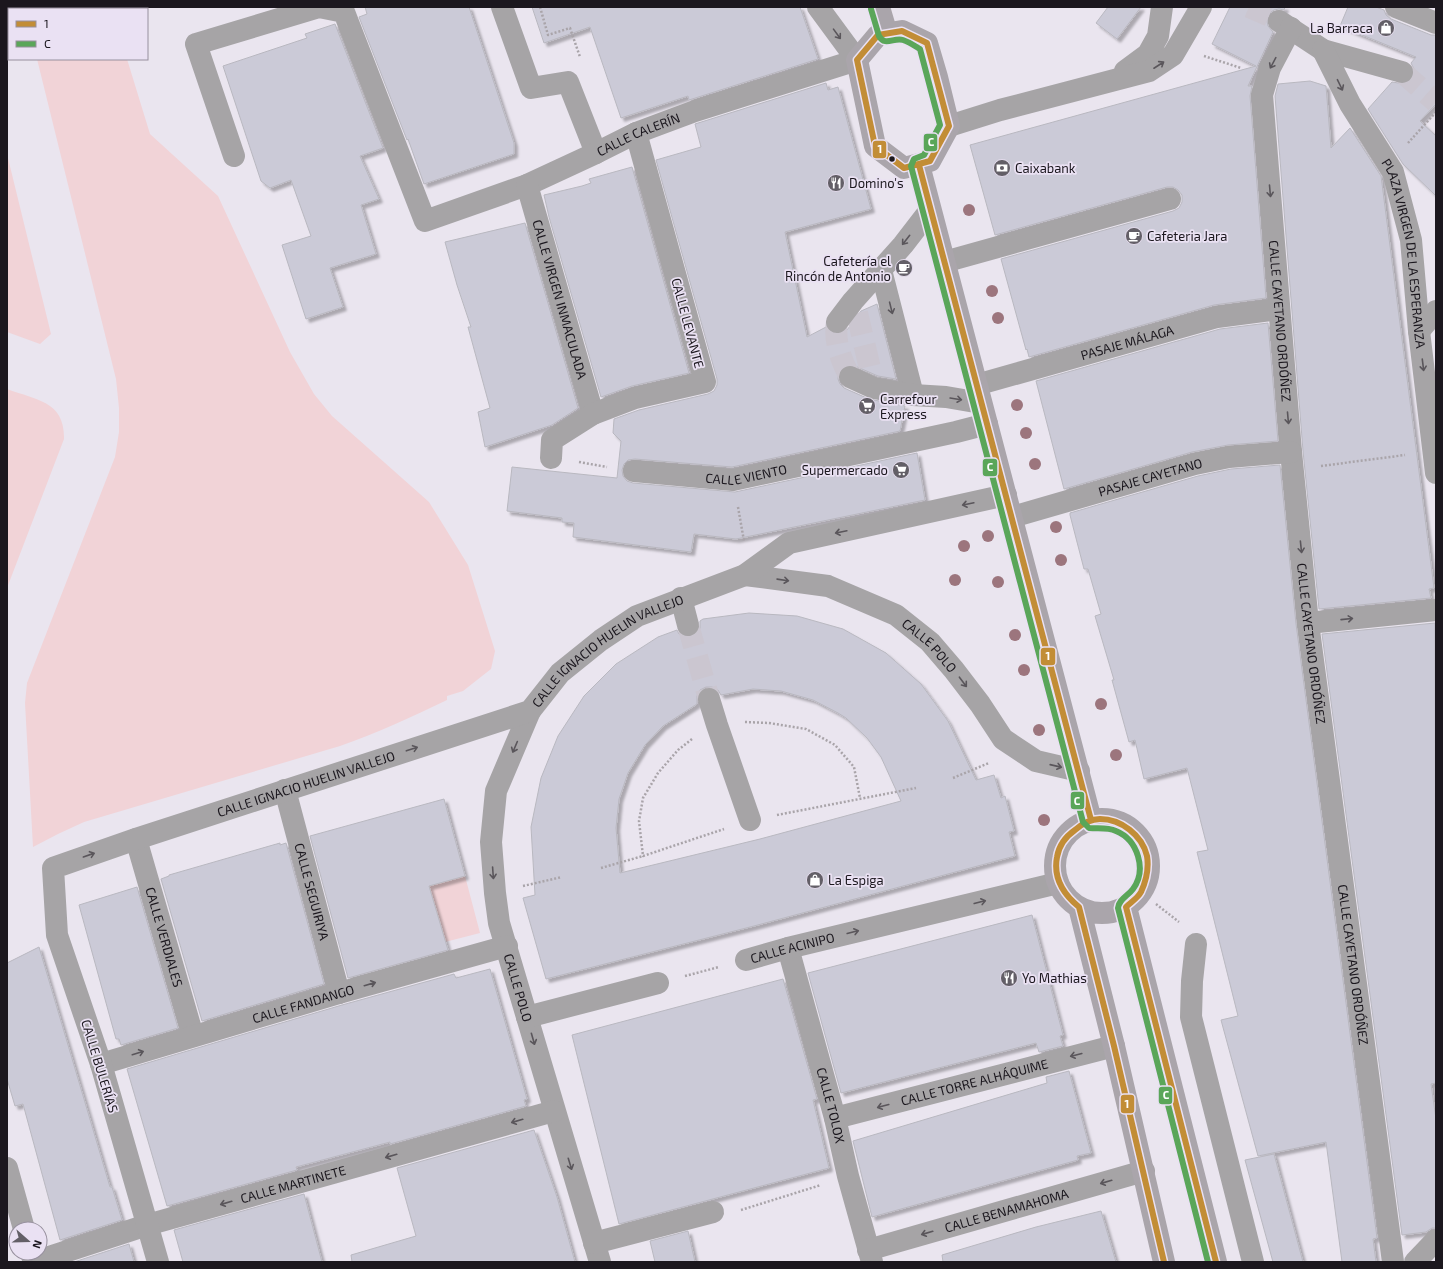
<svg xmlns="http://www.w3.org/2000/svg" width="1443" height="1269" font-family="'Exo 2',sans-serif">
	<defs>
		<filter id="shadow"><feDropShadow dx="3.5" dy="3.5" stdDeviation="1" flood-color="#0004"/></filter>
	</defs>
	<rect width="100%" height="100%" fill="#eae5ef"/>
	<!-- green -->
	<path fill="#f1d3d7" d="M25,7H114V9H25Z
		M37,59H127L150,134L218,196L290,352L314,394L332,416L429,502L468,565L495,651L491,669L463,691L447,696V700C412,717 377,733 340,746L84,822L58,834L33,847L25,703L27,683L115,457L119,432V408L116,379Z
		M7,154L51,334L40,344L7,332Z
		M7,389C36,400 65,401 64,439L7,588Z
		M465,876L480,933L445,942L429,886Z"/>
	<!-- building -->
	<path fill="#cbcad7" stroke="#b9b8c0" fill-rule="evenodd" filter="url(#shadow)" d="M365,7H469L514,143V154L424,184L408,139L407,140L359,17L367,14Z
		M532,7H800L818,59L689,100L688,96L621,118L590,27L544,43Z
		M1108,7H1141L1117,39L1096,23Z
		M1230,7H1285L1284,10L1279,9L1274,10L1268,14L1267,21L1268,26L1273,32L1248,86H1252L1250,96L1266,298L1214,305L1029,357L1027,349L1026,350L1001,259L1173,211L1179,208L1182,202V195L1178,190L1173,187H1167L995,235L970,145L1256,66L1212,44Z
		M1348,7H1376L1384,10L1386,15L1391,19L1431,35H1436V104L1420,121L1436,136V196L1403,164L1368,109L1392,82L1405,84L1411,81L1414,75V69L1411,63L1416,57L1340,26Z
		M335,24L383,148L360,156L379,199L361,205L376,254L330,268L343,307L306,319L282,245L311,236L291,180L270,188L261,181L223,66L307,38L305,34Z
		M1310,81L1326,86L1331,148L1350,128L1381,176L1434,588L1429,589L1431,598L1319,609L1303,451L1275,96L1278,84Z
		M826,83L828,90L838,87L871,209L785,232L807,337L826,327L830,332L835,334L842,333L847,330L861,311L877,304L896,379L878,376L855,366L849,365L843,367L839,371L838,379L840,384L844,388L869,399L905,406L900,431L732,467L635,459L628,460L624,464L622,470L623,476L627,481L633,483L735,492L917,453L925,500L736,539L694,534L691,552L573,537L574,523L562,522V518L507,511L512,467L617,478L621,441L613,433L614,419L639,410L708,394L714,391L717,385V379L656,160L701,147L695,124Z
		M632,167L689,373L632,386L601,397L549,217L544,195L582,186L591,183L589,179Z
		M525,223L578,408L552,425L485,447L478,412L490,408L468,327H471L457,285L445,242Z
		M1268,323L1278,441L1228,445L1192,452L1064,489L1036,381L1220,329Z
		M1280,465L1296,624L1377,1238L1373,1239L1376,1262H1342L1326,1142L1258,1156L1221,1020L1238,1016L1197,852L1208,850L1187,768L1144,779L1135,740L1129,742L1112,680H1114L1095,616L1101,614L1088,569H1084L1070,515V513L1198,476L1231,469Z
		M749,613L797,616L843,629L886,653L921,684L948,721L976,780L994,775L1001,798L1005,796L1014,831L1009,832L1015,856L754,926L546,979L523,898L535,895L531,827L541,778L558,736L584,696L616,664L658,637L677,630L679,634L684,637H692L697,634L700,628V621L703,619ZM706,687H712L718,690L721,695L753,689L781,691L813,700L838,713L846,718L867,738L881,757L901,801L760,839L620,873L616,828L619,799L628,773L645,745L663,726L697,704V696L700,690Z
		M1435,623L1436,1083L1431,1084L1436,1119V1228H1432L1426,1232L1402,1235L1322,634Z
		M444,799L465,876L429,886L448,950L348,978L310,836Z
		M280,843V845L286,843L324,984L202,1021L161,879L169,876V875Z
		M137,887L178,1028L121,1045L119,1039H116L79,905Z
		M1032,915L1063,1035L1060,1036L1063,1046L1039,1052L1036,1043L841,1093L808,973Z
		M39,947L110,1187H112L122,1220L60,1240L23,1104L15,1106L7,1079V963Z
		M490,969L527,1099L524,1100L526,1106L390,1144V1142L296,1167L297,1170L167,1206L127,1069L342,1005L454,974L456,978Z
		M783,979L817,1099L813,1100L829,1168L619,1224L572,1035Z
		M1069,1071L1091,1153L1077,1156L1078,1160L872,1217L853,1141L1047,1083L1046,1077Z
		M534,1130L557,1197L575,1262H352L351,1255L416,1236L397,1168Z
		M1274,1154L1303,1262H1273L1245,1160Z
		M304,1194L322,1262H183L174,1230Z
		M1101,1211L1116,1262H943L942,1255L1036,1227Z
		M688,1231L695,1262H655L650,1241Z
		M129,1244L134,1262H74Z"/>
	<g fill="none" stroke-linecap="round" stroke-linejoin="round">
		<!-- minor-tunnel -->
		<path stroke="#cbc6d0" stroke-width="22" stroke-dasharray="22 11" stroke-linecap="butt" d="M1249,7L1279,20
			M1402,72L1436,102
			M857,313L872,377
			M837,322C834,342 841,360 850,377
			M688,625L709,699"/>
		<!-- path -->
		<path stroke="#a9a4a9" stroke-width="2.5" stroke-dasharray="2 2" stroke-linecap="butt" d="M540,7L548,35L570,28L580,57
			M1204,56L1241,68
			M1408,143L1436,112
			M579,462L607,467
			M1321,466L1405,455
			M738,507L744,541
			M745,722L769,723L806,729L835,745L854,767L860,798
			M692,739L678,750L658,773L643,798L639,821L643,856L724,829
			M953,778L989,763
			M777,815L916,788
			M601,868L643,856
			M523,886L562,877
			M1156,904L1179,922
			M685,976L719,967
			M741,1210L821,1185"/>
		<!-- minor -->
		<g stroke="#a6a4a6" stroke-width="22">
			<path d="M502,7L531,88L568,82L596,153"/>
			<path d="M1396,7L1436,23"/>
			<path d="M1279,21L1323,50L1402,72"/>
			<path id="s1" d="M1291,28L1270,68L1262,95L1291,452L1308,623L1393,1262"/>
			<path id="s2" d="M1323,50L1350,104L1393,172L1411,240L1419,331L1436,473"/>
			<path d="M1125,71L1148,54L1158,36L1162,7"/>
			<path d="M949,126L1000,110L1149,71L1173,55L1201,7"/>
			<path id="s3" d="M234,156L196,44L319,7L344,12L425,221L527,185L596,153L636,133L695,111L857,60L818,7"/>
			<path id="s4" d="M527,185L593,414"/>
			<path d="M944,262L1170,199"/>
			<path d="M881,270L913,395"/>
			<path d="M837,322L853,301L903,245L930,210"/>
			<path d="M1419,331L1436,311"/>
			<path d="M850,377L874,388L913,395L946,397L981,403"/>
			<path id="s5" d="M976,385L1217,317L1279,309"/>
			<path d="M551,458L552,440L593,414L635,398L705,382L636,133"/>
			<path id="s6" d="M634,471L733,480L956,432L987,424"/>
			<path id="s7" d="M1012,517L1195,464L1229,457L1291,452"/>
			<path id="s8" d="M745,575L828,586L896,615L930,642L954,670L980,704L1003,739L1036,761L1079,771"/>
			<path d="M681,598L688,625"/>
			<path d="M1308,623L1436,610"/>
			<path d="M709,699L717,725L750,820"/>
			<path id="s9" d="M530,711L496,791L491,842L495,893L499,923L600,1262"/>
			<path id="s10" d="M285,790L339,993"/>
			<path id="s11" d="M136,839L193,1036"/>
			<path d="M1196,944L1192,981L1191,1017L1253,1262"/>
			<path id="s12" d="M788,948L835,1118L848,1176L872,1262"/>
			<path id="s13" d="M746,960L788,948L1058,883"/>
			<path d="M527,1017L658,983"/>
			<path id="s14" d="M101,1064L339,993L507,946"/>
			<path id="s15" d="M835,1118L1114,1046"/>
			<path d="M7,1168L24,1229"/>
			<path d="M594,1243L713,1212"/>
			<path id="s16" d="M868,1250L1144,1171"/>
			<path id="s17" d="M31,1253L34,1262L147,1225L554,1111"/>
			<path id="s18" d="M158,1262L101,1064L57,935L53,868L136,839L530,711L560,673L601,640L637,616L745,575L789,543L1006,495"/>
			<path d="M1415,1262L1436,1240"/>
		</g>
		<!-- major -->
		<path stroke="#aaa5ab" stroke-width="22" d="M879,7L887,34
			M902,31L927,43L937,77L949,126L930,161L904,168L875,146L857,60L878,35Z
			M919,165L1091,820
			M1055 866a47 47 0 1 1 94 0a47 47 0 1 1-94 0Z
			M1079,907L1114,1046L1164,1262
			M1126,907L1216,1262"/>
		<!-- bus-1 casing -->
		<g stroke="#eae1f3" stroke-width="9">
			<path id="bus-1" d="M902,31L927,43L949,126L930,161L904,168L875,146L857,60L878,35Z
				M919,165L1091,820
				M1164,1262L1114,1046L1079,907C1063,894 1053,878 1057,857C1059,845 1065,837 1075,830C1082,824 1090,819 1100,819C1121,819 1142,835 1147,856C1149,868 1146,881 1141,892C1138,898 1131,902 1126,907L1216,1262"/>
		</g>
		<!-- bus-2 casing -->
		<g stroke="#eae1f3" stroke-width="9">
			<path id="bus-2" d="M871,9L879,36C885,47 894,37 903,40C909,42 915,46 920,49L940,125L924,155L914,159L911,166L1083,822L1089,828C1098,829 1107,827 1116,831C1138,840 1147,870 1133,889C1128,896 1119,899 1118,908L1208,1262"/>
		</g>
		<!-- bus-1 -->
		<use href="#bus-1" stroke="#c28d36" stroke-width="6"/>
		<!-- bus-2 -->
		<use href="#bus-2" stroke="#5aa659" stroke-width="6"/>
	</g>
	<!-- trees -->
	<g fill="#9c757d">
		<circle cx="969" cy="210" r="6"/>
		<circle cx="992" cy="291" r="6"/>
		<circle cx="998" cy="318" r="6"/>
		<circle cx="1017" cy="405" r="6"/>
		<circle cx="1026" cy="433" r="6"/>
		<circle cx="1035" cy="464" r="6"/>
		<circle cx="1056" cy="527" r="6"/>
		<circle cx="988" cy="536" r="6"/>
		<circle cx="964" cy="546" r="6"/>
		<circle cx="1061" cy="560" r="6"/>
		<circle cx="955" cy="580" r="6"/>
		<circle cx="998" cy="582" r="6"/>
		<circle cx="1015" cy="635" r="6"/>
		<circle cx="1024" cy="670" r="6"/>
		<circle cx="1101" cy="704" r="6"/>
		<circle cx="1039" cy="730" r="6"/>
		<circle cx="1116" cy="755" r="6"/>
		<circle cx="1044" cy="820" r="6"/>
	</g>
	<!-- one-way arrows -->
	<defs><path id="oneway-shaft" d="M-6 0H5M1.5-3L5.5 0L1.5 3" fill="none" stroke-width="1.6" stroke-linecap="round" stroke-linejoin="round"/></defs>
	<g stroke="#5a565b">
		<use href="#oneway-shaft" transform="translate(837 34) rotate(54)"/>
		<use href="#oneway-shaft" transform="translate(1273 63) rotate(118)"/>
		<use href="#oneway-shaft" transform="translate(1159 65) rotate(-33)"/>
		<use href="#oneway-shaft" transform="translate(1340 85) rotate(64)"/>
		<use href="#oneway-shaft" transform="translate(1270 191) rotate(85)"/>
		<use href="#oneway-shaft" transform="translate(906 240) rotate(128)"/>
		<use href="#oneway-shaft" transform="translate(891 308) rotate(76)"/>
		<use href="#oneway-shaft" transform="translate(1423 365) rotate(83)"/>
		<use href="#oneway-shaft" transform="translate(956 399) rotate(9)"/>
		<use href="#oneway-shaft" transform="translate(1288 418) rotate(85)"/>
		<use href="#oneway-shaft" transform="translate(968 504) rotate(168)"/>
		<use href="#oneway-shaft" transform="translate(841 532) rotate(168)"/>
		<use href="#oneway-shaft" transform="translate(1301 547) rotate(84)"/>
		<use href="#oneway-shaft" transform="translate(783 580) rotate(8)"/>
		<use href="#oneway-shaft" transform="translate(1347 619) rotate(-6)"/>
		<use href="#oneway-shaft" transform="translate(963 682) rotate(53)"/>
		<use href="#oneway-shaft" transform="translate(515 747) rotate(113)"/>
		<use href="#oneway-shaft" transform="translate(412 749) rotate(-18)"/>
		<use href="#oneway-shaft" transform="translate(1056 766) rotate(13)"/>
		<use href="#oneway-shaft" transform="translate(89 855) rotate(-19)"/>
		<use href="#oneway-shaft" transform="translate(493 873) rotate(86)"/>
		<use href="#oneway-shaft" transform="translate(980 902) rotate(-14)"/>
		<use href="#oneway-shaft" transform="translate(853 932) rotate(-14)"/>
		<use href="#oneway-shaft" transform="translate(370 984) rotate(-16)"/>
		<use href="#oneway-shaft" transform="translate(533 1039) rotate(74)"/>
		<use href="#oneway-shaft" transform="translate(138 1053) rotate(-17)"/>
		<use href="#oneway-shaft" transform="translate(1076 1055) rotate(166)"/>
		<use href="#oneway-shaft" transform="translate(883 1106) rotate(165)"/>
		<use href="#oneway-shaft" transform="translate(517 1121) rotate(164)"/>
		<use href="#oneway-shaft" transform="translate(391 1156) rotate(164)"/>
		<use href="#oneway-shaft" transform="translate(570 1164) rotate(73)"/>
		<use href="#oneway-shaft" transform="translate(1106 1182) rotate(164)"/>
		<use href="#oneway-shaft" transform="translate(226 1203) rotate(164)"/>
		<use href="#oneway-shaft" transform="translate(927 1233) rotate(164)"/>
	</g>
	<!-- icons -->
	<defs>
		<g id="shop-disc" transform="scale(0.9)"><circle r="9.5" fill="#635f67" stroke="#eae1f3"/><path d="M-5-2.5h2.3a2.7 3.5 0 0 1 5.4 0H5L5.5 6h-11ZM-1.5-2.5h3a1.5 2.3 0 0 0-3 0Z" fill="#fff"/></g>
		<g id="bank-disc" transform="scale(0.9)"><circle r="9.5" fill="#635f67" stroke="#eae1f3"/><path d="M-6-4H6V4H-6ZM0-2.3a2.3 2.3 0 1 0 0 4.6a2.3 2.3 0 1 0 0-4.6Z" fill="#fff"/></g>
		<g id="restaurant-disc" transform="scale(0.9)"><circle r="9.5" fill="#635f67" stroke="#eae1f3"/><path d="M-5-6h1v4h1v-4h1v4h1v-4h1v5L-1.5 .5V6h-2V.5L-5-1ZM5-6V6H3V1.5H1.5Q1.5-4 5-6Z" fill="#fff"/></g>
		<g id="cafe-disc" transform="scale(0.9)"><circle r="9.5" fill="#635f67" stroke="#eae1f3"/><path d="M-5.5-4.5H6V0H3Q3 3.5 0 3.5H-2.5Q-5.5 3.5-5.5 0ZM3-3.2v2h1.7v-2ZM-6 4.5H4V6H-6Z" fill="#fff"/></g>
		<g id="supermarket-disc" transform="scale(0.9)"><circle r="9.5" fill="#635f67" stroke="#eae1f3"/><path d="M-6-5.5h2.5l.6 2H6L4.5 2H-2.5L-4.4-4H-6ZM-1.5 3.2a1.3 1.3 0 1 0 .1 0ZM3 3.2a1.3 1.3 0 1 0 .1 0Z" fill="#fff"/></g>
	</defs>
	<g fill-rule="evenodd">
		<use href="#shop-disc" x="1386" y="28"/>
		<use href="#bank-disc" x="1002" y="168"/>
		<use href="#restaurant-disc" x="836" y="183"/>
		<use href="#cafe-disc" x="1134" y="236"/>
		<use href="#cafe-disc" x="904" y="268"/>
		<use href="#supermarket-disc" x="867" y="406"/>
		<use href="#supermarket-disc" x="901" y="470"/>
		<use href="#shop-disc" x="815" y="880"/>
		<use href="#restaurant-disc" x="1009" y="978"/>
	</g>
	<!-- markers -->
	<circle fill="#1b171e" stroke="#eae1f3" stroke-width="1.5" cx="892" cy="159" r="3.5"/>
	<g text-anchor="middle" stroke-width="3.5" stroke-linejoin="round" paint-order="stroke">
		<!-- poi labels -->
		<g font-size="13" fill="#1b171e" stroke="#eae1f3" text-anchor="start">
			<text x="1373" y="33" text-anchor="end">La Barraca</text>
			<text x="1015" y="173">Caixabank</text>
			<text x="849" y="188">Domino's</text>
			<text x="1147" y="241">Cafeteria Jara</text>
			<text x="891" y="266" text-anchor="end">Cafetería el<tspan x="891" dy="15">Rincón de Antonio</tspan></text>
			<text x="880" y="404">Carrefour<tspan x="880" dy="15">Express</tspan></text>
			<text x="888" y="475" text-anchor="end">Supermercado</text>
			<text x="828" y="885">La Espiga</text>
			<text x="1022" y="983">Yo Mathias</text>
		</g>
		<!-- street labels -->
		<g font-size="13" fill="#1b171e" stroke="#eae1f3">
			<text dy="5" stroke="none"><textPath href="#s3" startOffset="727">CALLE CALERÍN</textPath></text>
			<text dy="5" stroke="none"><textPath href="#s2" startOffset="223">PLAZA VIRGEN DE LA ESPERANZA</textPath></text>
			<text dy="5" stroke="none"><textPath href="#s4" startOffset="119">CALLE VIRGEN INMACULADA</textPath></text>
			<text dy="5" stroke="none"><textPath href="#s1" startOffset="300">CALLE CAYETANO ORDÓÑEZ</textPath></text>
			<text transform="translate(688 323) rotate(75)" y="5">CALLE LEVANTE</text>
			<text dy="5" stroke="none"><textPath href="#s5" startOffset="157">PASAJE MÁLAGA</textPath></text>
			<text dy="5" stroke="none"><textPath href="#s6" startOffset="113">CALLE VIENTO</textPath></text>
			<text dy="5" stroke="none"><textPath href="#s7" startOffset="144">PASAJE CAYETANO</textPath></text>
			<text dy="5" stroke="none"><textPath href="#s1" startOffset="624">CALLE CAYETANO ORDÓÑEZ</textPath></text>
			<text dy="5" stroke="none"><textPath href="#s8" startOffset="203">CALLE POLO</textPath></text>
			<text dy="5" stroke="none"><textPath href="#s18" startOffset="1012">CALLE IGNACIO HUELIN VALLEJO</textPath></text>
			<text dy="5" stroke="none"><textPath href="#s18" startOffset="676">CALLE IGNACIO HUELIN VALLEJO</textPath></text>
			<text dy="5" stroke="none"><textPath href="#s10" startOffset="105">CALLE SEGUIRIYA</textPath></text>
			<text dy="5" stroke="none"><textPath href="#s11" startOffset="102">CALLE VERDIALES</textPath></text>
			<text dy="5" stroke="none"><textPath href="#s13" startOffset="48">CALLE ACINIPO</textPath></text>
			<text dy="5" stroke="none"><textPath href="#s1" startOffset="948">CALLE CAYETANO ORDÓÑEZ</textPath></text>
			<text dy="5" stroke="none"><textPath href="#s9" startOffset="287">CALLE POLO</textPath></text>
			<text dy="5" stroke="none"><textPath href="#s14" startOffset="211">CALLE FANDANGO</textPath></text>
			<text transform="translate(100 1066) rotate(73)" y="5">CALLE BULERÍAS</text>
			<text dy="5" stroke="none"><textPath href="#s15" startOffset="144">CALLE TORRE ALHÁQUIME</textPath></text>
			<text dy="5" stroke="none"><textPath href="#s12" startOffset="163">CALLE TOLOX</textPath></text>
			<text dy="5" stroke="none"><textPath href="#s17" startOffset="280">CALLE MARTINETE</textPath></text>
			<text dy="5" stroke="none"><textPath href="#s16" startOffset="144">CALLE BENAMAHOMA</textPath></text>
		</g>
	</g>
	<g stroke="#eae1f3" stroke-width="1.5">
		<rect x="923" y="133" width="15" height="19" rx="4" fill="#5aa659"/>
		<rect x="872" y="140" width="15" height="19" rx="4" fill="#c28d36"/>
		<rect x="982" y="458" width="16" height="19" rx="4" fill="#5aa659"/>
		<rect x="1040" y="647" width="16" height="19" rx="4" fill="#c28d36"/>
		<rect x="1070" y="791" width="15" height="19" rx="4" fill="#5aa659"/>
		<rect x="1158" y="1086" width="15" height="19" rx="4" fill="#5aa659"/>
		<rect x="1120" y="1094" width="15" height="20" rx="4" fill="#c28d36"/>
	</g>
	<g font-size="11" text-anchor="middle" font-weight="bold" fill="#fff">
		<text x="931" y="146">C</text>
		<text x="880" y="153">1</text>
		<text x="990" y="471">C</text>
		<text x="1048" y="660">1</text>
		<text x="1077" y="805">C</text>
		<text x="1166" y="1099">C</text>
		<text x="1127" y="1108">1</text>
	</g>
	<!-- border -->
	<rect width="1443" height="1269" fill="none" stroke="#1b171e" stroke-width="16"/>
	<!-- legend -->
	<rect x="8" y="8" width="140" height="52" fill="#eae1f3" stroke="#97909e"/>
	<rect x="16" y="21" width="20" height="6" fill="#c28d36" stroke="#97909e"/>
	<text x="44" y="28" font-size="12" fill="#1b171e">1</text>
	<rect x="16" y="41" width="20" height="6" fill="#5aa659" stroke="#97909e"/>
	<text x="44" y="48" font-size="12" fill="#1b171e">C</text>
	<!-- north arrow -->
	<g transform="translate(28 1241) rotate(110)"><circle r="19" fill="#eae1f3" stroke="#97909e"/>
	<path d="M0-3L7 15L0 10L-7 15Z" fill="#635f67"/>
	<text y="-6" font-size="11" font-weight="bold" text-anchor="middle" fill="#1b171e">N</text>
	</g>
</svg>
